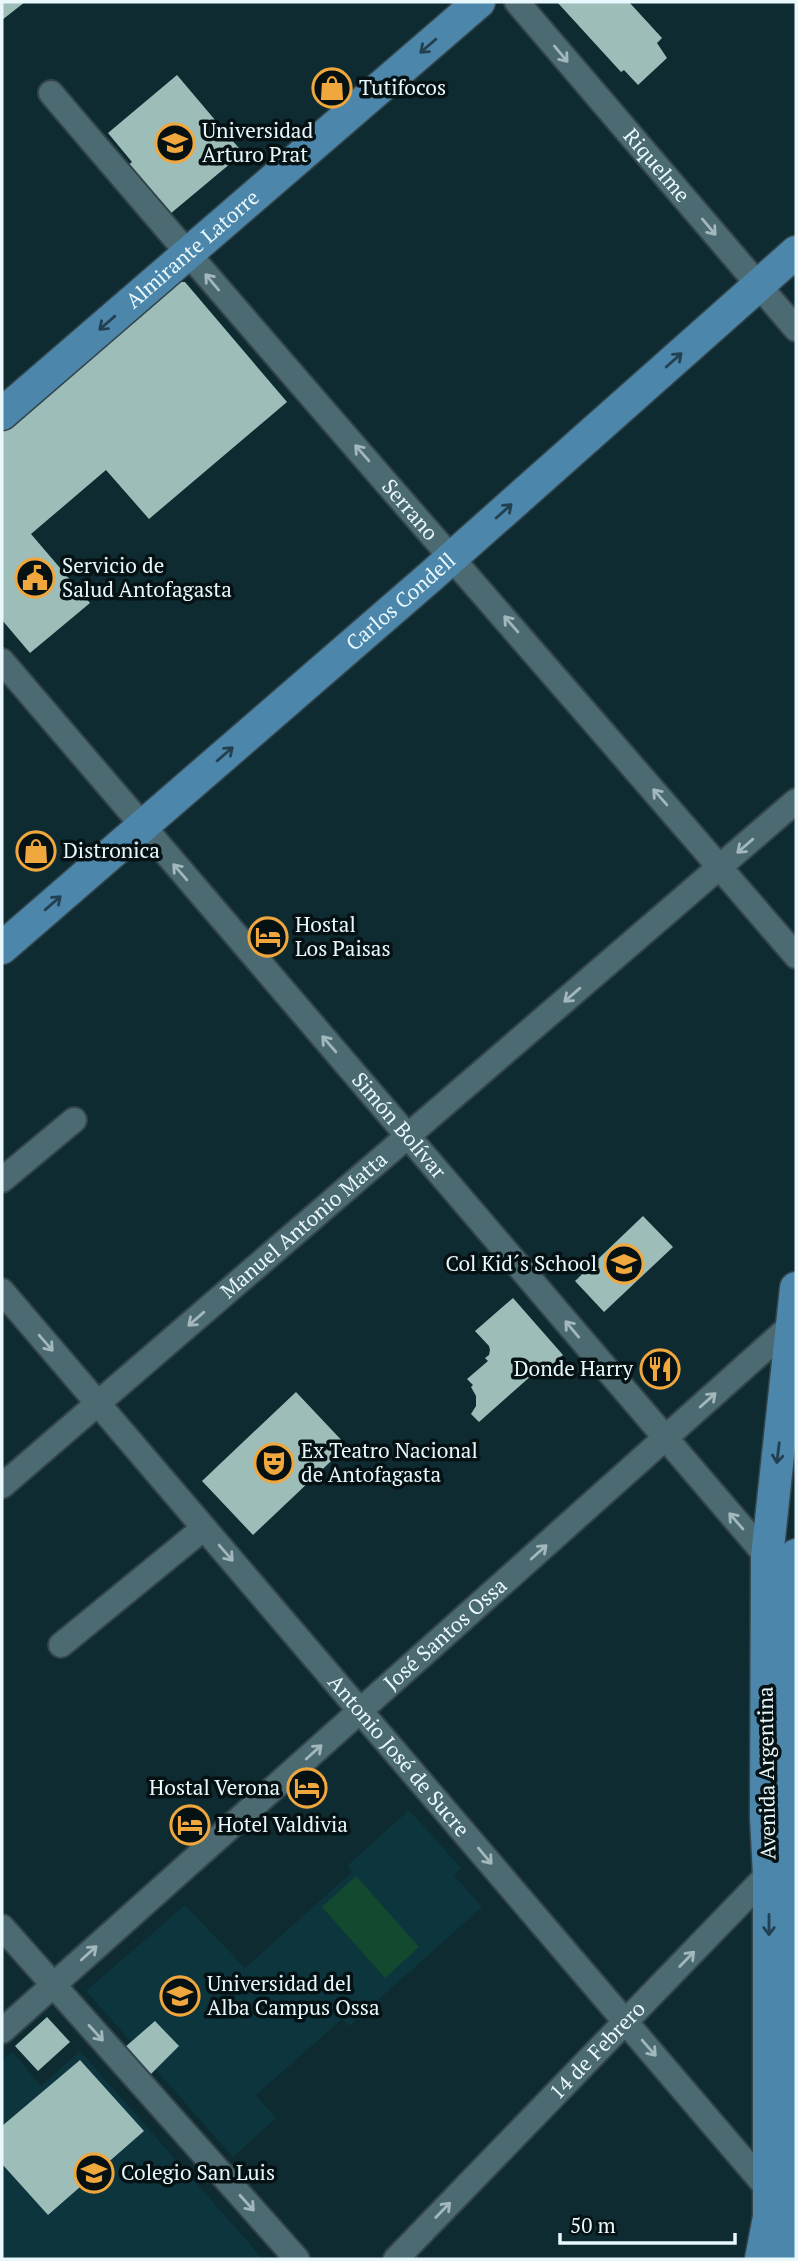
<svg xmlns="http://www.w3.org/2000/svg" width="798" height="2261" font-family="'PT Serif',serif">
	<rect width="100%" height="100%" fill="#0e2b31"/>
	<!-- built -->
	<path fill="#0c353d" d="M409,1810L461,1868L454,1875L482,1907L349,2026L342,2019L256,2095L276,2118L233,2157L86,1991L185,1905L245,1968L352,1872L347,1866Z
		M12,2051L41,2086L80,2051L263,2259H2V2060Z"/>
	<!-- green -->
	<path fill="#13492e" d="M356,1876L419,1947L385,1978L322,1907Z"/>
	<!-- building -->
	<path fill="#9dbdb9" d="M2,2H25L2,20Z
		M557,2H629L662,38L657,43L667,58L638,85L624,70L621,72Z
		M177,75L243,153L164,219L123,169L132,162L108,133Z
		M172,282H185L287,402L149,519L106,470L31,534L90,603L30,653L2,620V428Z
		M643,1216L673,1247L604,1312L575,1281Z
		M513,1298L563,1355L553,1364L557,1368L547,1375L540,1368L479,1422L471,1414L476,1406V1396L471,1387L473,1385L467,1379L488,1361L485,1358L489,1355L490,1350L489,1346L475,1331Z
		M296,1392L347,1446L253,1535L202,1481Z
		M47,2017L70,2042L38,2071L15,2046Z
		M155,2021L179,2046L149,2076L124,2048Z
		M80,2060L144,2131L48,2215L2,2164V2126Z"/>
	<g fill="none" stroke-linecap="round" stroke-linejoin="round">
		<!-- minor casing -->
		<g stroke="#33454b" stroke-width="28">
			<g id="minor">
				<path id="s1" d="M517,2L796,329"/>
				<path id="s2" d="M51,93C297,383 549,668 796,956"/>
				<path id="s3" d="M2,661L775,1566"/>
				<path d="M2,1180L74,1120"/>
				<path id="s4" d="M2,1291L774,2196"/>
				<path id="s5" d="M2,1486L796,801"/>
				<path d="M61,1645L204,1528"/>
				<path d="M2,1927L297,2259"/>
				<path id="s6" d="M2,2031L796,1321"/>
				<path id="s7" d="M396,2259L775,1867"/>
			</g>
		</g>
		<!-- major casing -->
		<g stroke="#33454b" stroke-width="35">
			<g id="major">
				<path id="s8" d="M2,414L479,2"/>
				<path id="s9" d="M2,948L430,577L796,252"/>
				<path d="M761,2259L769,2217V1875L766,1817L767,1557L796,1288"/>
				<path d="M791,2259L795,2219L792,1843L796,1555"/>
			</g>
		</g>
		<!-- minor -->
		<use href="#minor" stroke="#4c6a71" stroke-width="24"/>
		<!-- major -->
		<use href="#major" stroke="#4c87ab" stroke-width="32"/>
	</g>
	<!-- one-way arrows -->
	<defs><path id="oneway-shaft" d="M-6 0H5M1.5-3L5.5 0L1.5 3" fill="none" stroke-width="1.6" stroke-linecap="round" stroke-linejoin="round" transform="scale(1.75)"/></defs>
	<g stroke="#224050">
		<use href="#oneway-shaft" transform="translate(428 46) rotate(139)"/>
		<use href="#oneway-shaft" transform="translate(107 323) rotate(139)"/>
		<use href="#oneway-shaft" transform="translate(674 360) rotate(-42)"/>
		<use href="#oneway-shaft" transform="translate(504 511) rotate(-42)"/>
		<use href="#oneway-shaft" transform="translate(225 754) rotate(-41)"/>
		<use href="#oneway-shaft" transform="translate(53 903) rotate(-41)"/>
		<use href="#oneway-shaft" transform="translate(778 1453) rotate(97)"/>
		<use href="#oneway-shaft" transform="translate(769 1925) rotate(90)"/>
	</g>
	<g stroke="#a2b8bd">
		<use href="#oneway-shaft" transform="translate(561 54) rotate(50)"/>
		<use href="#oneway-shaft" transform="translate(709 227) rotate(50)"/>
		<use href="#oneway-shaft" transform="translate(212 282) rotate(-130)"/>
		<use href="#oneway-shaft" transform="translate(362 453) rotate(-131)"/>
		<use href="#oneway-shaft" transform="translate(511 624) rotate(-131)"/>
		<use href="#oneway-shaft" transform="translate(660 797) rotate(-131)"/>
		<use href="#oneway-shaft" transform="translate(745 846) rotate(139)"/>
		<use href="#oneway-shaft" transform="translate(180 872) rotate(-131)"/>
		<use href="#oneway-shaft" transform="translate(572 995) rotate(139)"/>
		<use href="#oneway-shaft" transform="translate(329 1044) rotate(-131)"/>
		<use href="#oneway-shaft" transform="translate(196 1319) rotate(139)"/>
		<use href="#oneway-shaft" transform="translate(572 1329) rotate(-130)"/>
		<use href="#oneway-shaft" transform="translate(46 1343) rotate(49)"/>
		<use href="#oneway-shaft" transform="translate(708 1400) rotate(-42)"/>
		<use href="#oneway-shaft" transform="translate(736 1521) rotate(-131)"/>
		<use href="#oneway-shaft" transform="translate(539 1552) rotate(-42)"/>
		<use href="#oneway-shaft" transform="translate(226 1553) rotate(49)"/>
		<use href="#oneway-shaft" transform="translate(314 1752) rotate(-42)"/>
		<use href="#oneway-shaft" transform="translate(485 1856) rotate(50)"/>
		<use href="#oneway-shaft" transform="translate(89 1953) rotate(-42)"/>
		<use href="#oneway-shaft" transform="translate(687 1959) rotate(-46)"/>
		<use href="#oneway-shaft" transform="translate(96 2033) rotate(48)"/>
		<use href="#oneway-shaft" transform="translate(649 2048) rotate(49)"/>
		<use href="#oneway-shaft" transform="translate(247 2203) rotate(48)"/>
		<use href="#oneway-shaft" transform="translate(443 2210) rotate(-46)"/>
	</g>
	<!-- icons -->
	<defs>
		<g id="shop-ring" transform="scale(2.0125)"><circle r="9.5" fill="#061114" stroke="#efa73e" stroke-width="1.5"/><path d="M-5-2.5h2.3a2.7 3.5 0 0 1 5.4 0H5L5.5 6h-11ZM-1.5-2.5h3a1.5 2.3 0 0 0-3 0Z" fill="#efa73e"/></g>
		<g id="university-ring" transform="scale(2.0125)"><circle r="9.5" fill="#061114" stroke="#efa73e" stroke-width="1.5"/><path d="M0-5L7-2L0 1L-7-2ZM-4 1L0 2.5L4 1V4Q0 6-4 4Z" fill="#efa73e"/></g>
		<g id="civic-ring" transform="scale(2.0125)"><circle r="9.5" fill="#061114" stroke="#efa73e" stroke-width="1.5"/><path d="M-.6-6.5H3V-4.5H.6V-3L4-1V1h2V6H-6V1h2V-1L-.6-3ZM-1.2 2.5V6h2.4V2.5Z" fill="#efa73e"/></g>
		<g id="hotel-ring" transform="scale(2.0125)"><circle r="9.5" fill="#061114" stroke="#efa73e" stroke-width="1.5"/><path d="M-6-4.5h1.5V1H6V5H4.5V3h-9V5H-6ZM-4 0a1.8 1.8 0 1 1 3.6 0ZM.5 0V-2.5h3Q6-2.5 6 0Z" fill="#efa73e"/></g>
		<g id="school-ring" transform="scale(2.0125)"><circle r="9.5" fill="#061114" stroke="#efa73e" stroke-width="1.5"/><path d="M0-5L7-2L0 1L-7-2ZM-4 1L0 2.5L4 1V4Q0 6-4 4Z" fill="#efa73e"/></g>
		<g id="restaurant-ring" transform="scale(2.0125)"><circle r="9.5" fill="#061114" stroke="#efa73e" stroke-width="1.5"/><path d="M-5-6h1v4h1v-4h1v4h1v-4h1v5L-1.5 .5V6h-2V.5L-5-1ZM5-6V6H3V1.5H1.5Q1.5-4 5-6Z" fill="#efa73e"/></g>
		<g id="theatre-ring" transform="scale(2.0125)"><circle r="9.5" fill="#061114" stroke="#efa73e" stroke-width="1.5"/><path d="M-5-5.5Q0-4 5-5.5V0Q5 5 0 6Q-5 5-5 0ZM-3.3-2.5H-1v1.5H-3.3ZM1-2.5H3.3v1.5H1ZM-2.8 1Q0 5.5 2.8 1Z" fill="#efa73e"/></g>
	</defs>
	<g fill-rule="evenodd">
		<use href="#shop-ring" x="332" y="88"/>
		<use href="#university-ring" x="175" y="143"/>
		<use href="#civic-ring" x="35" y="578"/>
		<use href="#shop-ring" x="36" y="851"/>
		<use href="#hotel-ring" x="268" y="937"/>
		<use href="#school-ring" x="624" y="1264"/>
		<use href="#restaurant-ring" x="660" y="1369"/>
		<use href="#theatre-ring" x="274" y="1463"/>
		<use href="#hotel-ring" x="307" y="1788"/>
		<use href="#hotel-ring" x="190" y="1825"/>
		<use href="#university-ring" x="180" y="1996"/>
		<use href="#school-ring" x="94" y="2173"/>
	</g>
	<g text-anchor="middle" stroke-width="7" stroke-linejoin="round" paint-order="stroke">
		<!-- poi labels -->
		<g font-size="21" fill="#e8f8fc" stroke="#061114" text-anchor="start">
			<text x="359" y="95">Tutifocos</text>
			<text x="202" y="138">Universidad<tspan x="202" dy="24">Arturo Prat</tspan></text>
			<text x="62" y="573">Servicio de<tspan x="62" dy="24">Salud Antofagasta</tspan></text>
			<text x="63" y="858">Distronica</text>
			<text x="295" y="932">Hostal<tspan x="295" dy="24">Los Paisas</tspan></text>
			<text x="597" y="1271" text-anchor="end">Col Kid´s School</text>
			<text x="633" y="1376" text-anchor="end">Donde Harry</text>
			<text x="301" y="1458">Ex Teatro Nacional<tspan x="301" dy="24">de Antofagasta</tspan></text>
			<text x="280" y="1795" text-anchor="end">Hostal Verona</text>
			<text x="217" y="1832">Hotel Valdivia</text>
			<text x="207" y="1991">Universidad del<tspan x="207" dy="24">Alba Campus Ossa</tspan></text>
			<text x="121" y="2180">Colegio San Luis</text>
		</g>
		<!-- street labels -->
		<g font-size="21" fill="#e8f8fc" stroke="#061114">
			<text dy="7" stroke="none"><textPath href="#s1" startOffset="215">Riquelme</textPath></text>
			<text dy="7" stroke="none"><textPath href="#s8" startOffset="252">Almirante Latorre</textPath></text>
			<text dy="7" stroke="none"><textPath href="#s2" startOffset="550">Serrano</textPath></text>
			<text dy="7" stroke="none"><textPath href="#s9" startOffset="528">Carlos Condell</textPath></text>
			<text dy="7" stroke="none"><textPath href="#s3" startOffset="611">Simón Bolívar</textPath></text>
			<text dy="7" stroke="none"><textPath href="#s5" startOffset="399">Manuel Antonio Matta</textPath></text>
			<text dy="7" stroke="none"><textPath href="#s6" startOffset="595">José Santos Ossa</textPath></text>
			<text dy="7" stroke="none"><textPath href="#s4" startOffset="611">Antonio José de Sucre</textPath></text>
			<text transform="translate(767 1773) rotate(-91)" y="7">Avenida Argentina</text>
			<text dy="7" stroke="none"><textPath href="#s7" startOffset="290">14 de Febrero</textPath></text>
		</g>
	</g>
	<!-- border -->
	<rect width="798" height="2261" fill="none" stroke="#e8f8fc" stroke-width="7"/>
	<!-- scale -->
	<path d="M560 2233v10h175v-10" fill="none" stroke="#e8f8fc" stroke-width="3.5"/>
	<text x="570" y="2233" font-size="21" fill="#e8f8fc" stroke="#061114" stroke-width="5" paint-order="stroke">50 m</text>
</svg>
